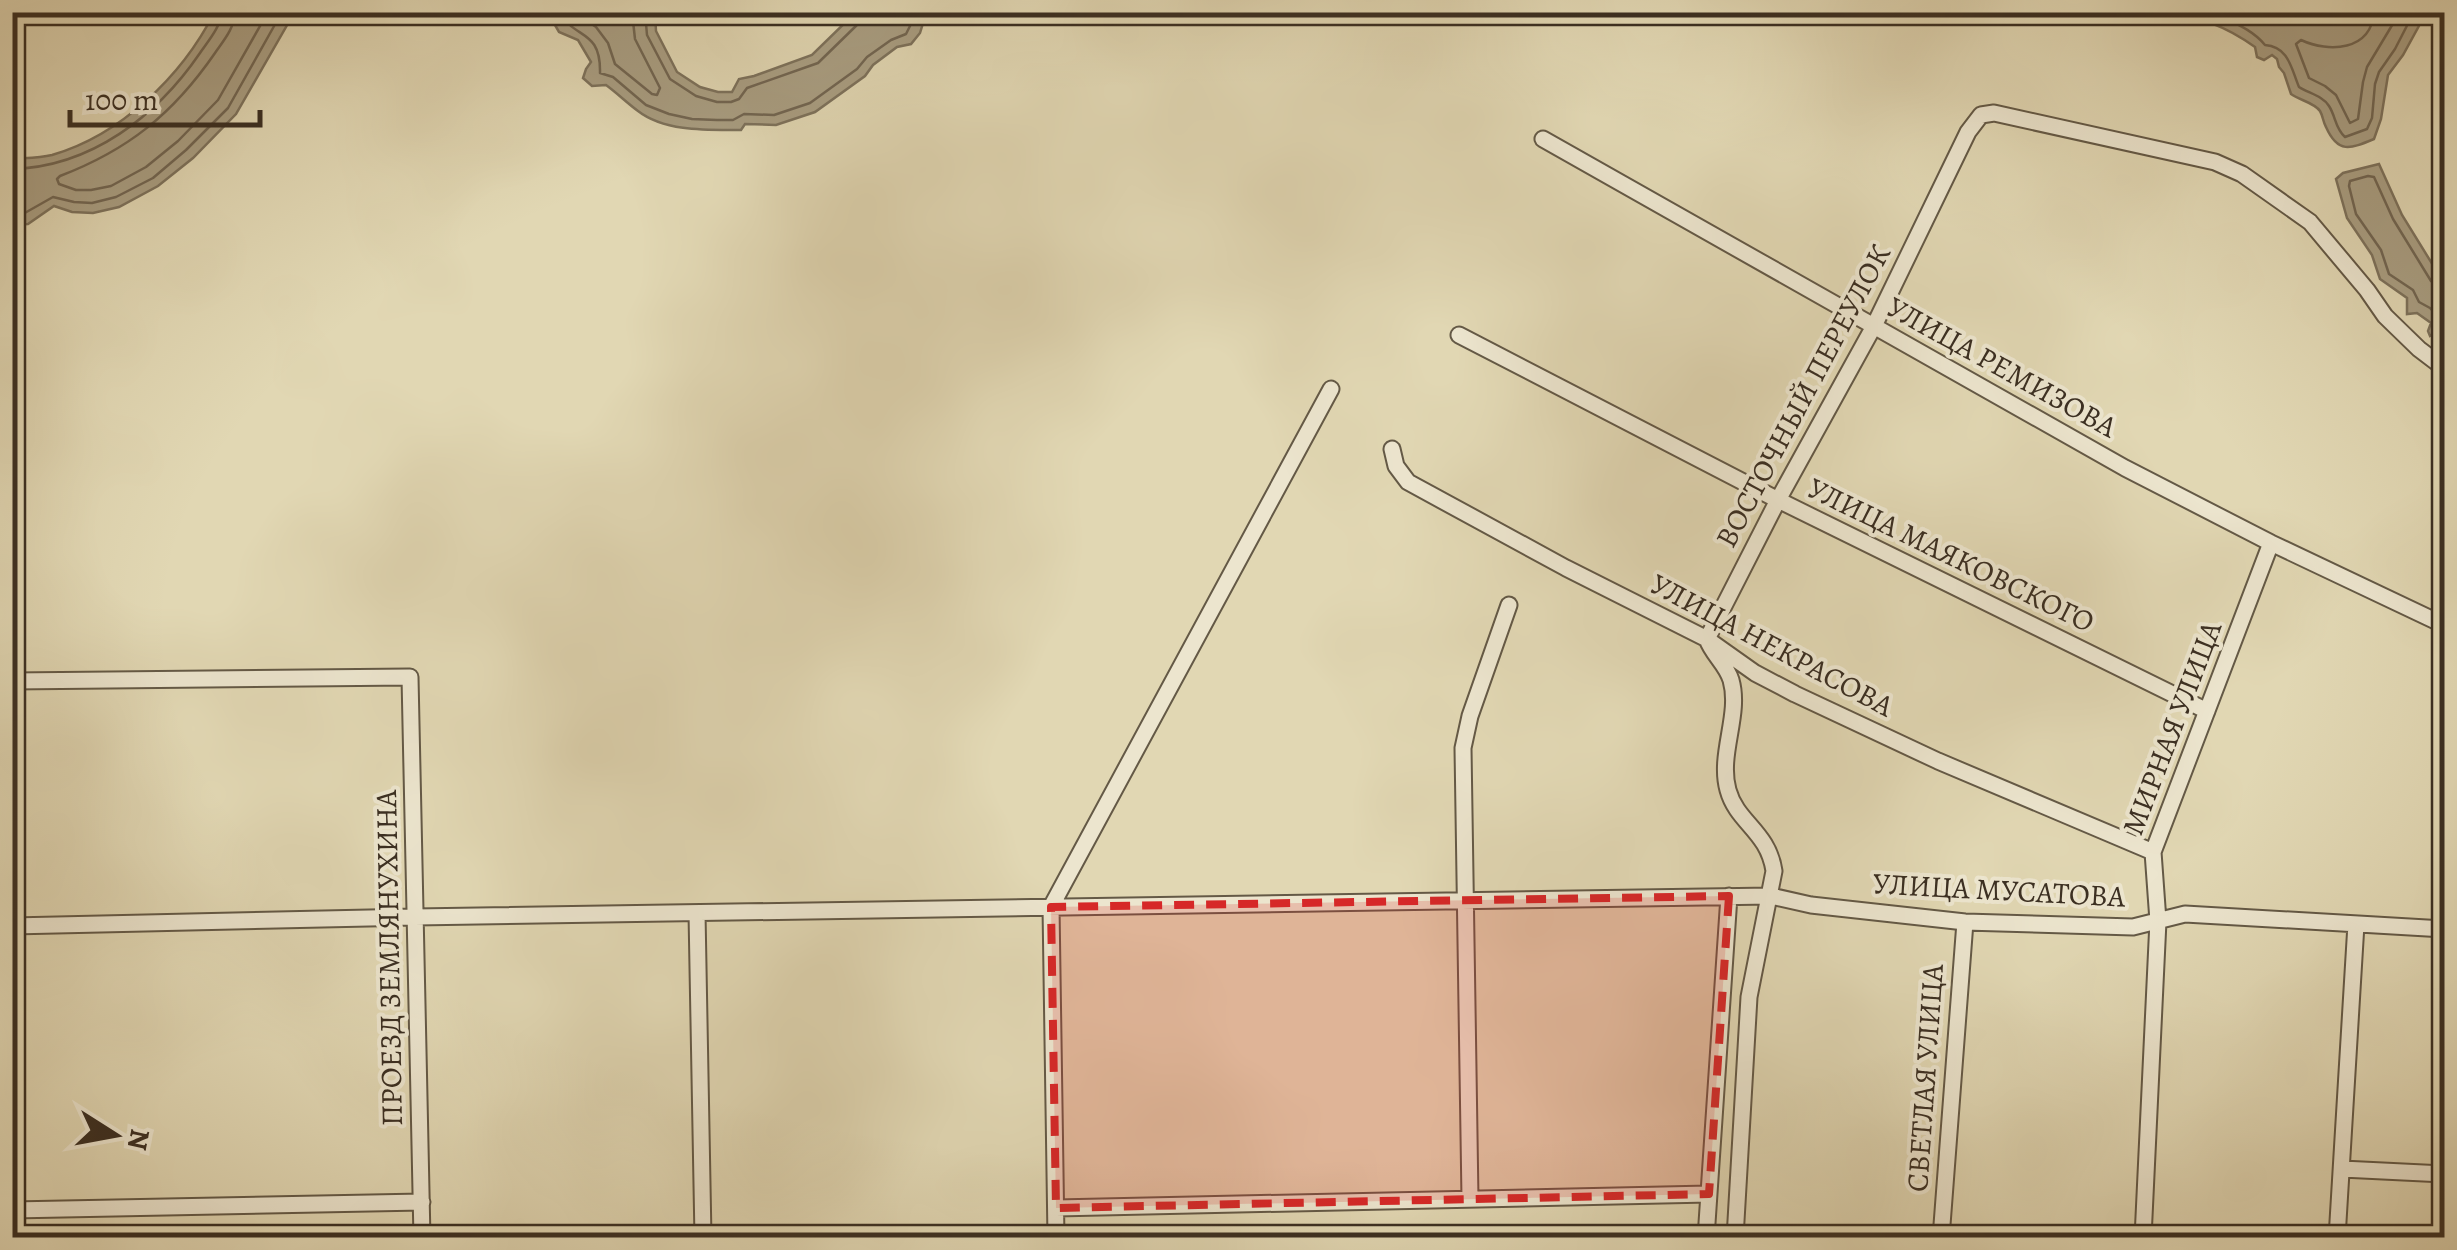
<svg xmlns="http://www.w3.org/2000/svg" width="2457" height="1250" font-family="Alegreya,serif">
	<rect width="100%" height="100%" fill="#e1d7b3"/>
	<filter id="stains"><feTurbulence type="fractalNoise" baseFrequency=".002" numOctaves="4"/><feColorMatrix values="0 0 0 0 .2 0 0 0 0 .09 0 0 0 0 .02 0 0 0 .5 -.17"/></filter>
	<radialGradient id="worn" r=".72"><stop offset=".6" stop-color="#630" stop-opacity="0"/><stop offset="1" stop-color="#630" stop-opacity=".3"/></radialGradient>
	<!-- water -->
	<path fill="#a99e82" stroke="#7d725c" stroke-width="2.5" d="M214,13H294L236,114L193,158L158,186L119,207L93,213L72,212L54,206L28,224L13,225V159C25,158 39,158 52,155C121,135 182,76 214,13Z
		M548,13H655L656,31L677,72L700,87L718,92H732L739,79L754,76L812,55L855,13H940L924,20L920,33L911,44L897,47L873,65L865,76L815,112L776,125L745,124L741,130C708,130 665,132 638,111C627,103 617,93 606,85L592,86L583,78L586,69L591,62L578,40L559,32Z
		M2161,13H2299C2318,23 2327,26 2349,22L2352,13H2426L2403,55L2388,75L2381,119L2374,139C2350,149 2338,154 2326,127C2323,122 2323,116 2320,111C2315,103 2299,100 2291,94L2284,73L2279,67L2277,59L2272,55L2264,60L2257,57L2255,47C2228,28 2199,14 2166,18Z
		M2379,164L2402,215L2444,283V333L2437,332L2430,336L2428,331L2431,323L2417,313L2407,314V298L2380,279L2372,255L2347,218L2336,179L2343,173Z"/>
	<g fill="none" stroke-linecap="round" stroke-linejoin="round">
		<!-- shore -->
		<path stroke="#726652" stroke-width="2.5" d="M235,12C234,29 224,40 215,53C173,114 128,150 60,176L57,179L59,184L76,190H91L111,186L146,167L178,141L218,100L268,12
			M560,12C574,40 601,28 600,73L613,77L646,105L669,114L692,119L717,120H733L744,114L774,115L810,103L857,69L867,57L891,40L906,34L917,12
			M574,12L596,27L608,43L615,64L652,94L657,95L660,88L635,39L632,12
			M645,12L647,35L670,79L696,96L717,102H731L739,99L747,88L818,63L859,23L862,12
			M2212,12C2231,22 2251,28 2265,45C2289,47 2291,68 2299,87C2308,93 2323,96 2329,106C2336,117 2335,128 2345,137L2367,129L2372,118L2375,84L2379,72L2395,49L2414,12
			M2374,12C2371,51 2329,53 2301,40L2296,44L2309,78L2325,86L2336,95L2350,123L2358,119L2363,82L2367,67L2400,12
			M12,169C91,167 157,116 200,53C208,41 220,28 222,12
			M12,215L23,214L53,197L74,202L92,203L116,197L153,178L186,150L228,108L282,12
			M2444,287L2437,286L2431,281L2393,219L2374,177L2368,176L2350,181L2349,186L2356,214L2381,250L2389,274L2413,290L2419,302L2430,308L2444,323"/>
		<!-- street casing -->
		<g stroke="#645946" stroke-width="19">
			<path id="street" d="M1543,139L2125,468L2271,543L2444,625
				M1459,335L1778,500L2207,711
				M1392,449L1396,466L1408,482L1566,568L1707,639L1755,673L1795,694L1938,761L2153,852
				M12,681L410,677L422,1238
				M697,913L703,1238
				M12,926L415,917L1771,896L1811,905L1965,922L2133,927L2185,914L2444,929
				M2342,1169L2444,1174
				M1470,1199L1463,748L1470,716L1509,605
				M1056,1208L1709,1194
				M12,1210L422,1202
				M1056,1238L1051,907L1331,389
				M1706,1238L1729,896
				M1735,1238L1749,997L1774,871C1768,831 1737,823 1728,790C1718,754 1741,715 1731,680C1726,664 1712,654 1707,639L1778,500L1874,326L1968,132L1981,115L1994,113L2215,162L2242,174L2310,222L2367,290L2385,316L2419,349L2444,368
				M1941,1238L1965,922
				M2143,1238L2158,921L2153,852L2271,543
				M2337,1238L2356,924"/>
		</g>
		<!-- street -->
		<use href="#street" stroke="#ece5ce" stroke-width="15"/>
	</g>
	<!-- marked area -->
	<path fill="#d62828" fill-opacity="0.2" stroke="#d62828" stroke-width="8" stroke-dasharray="20 12" stroke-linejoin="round" d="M1729,896L1709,1194L1056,1208L1051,907Z"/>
	<g text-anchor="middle" stroke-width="8" stroke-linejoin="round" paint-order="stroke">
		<!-- street labels -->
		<g font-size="30" fill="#3b2f22" stroke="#ece5ce">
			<text transform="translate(2002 367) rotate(29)" y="10">УЛИЦА РЕМИЗОВА</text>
			<text transform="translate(1803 396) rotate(-62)" y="10">ВОСТОЧНЫЙ ПЕРЕУЛОК</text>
			<text transform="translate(1951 555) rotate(26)" y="10">УЛИЦА МАЯКОВСКОГО</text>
			<text transform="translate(1772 645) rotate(28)" y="10">УЛИЦА НЕКРАСОВА</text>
			<text transform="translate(2172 728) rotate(-69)" y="10">МИРНАЯ УЛИЦА</text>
			<text transform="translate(1999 890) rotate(3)" y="10">УЛИЦА МУСАТОВА</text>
			<text transform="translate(389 958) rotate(-91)" y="10">ПРОЕЗД ЗЕМЛЯНУХИНА</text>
			<text transform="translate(1925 1078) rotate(-86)" y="10">СВЕТЛАЯ УЛИЦА</text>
		</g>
	</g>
	<!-- margin -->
	<rect width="2457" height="1250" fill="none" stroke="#e1d7b3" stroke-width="50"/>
	<rect x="15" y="15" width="2427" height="1220" fill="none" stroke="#3b2f22" stroke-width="5"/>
	<rect x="25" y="25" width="2407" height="1200" fill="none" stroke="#3b2f22" stroke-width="2.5"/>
	<!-- north arrow -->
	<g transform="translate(115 1135) rotate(101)" stroke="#ece5ce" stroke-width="8" paint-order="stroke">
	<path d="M0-8L18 38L0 25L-18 38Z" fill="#3b2f22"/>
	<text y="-15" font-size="28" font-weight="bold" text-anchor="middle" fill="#3b2f22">N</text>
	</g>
	<!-- scale -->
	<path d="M70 110v15h190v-15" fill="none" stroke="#3b2f22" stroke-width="5"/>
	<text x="85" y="110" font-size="30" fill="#3b2f22" stroke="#ece5ce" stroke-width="8" paint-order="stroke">100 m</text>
	<rect width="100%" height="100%" filter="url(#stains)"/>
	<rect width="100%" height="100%" fill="url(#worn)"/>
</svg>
